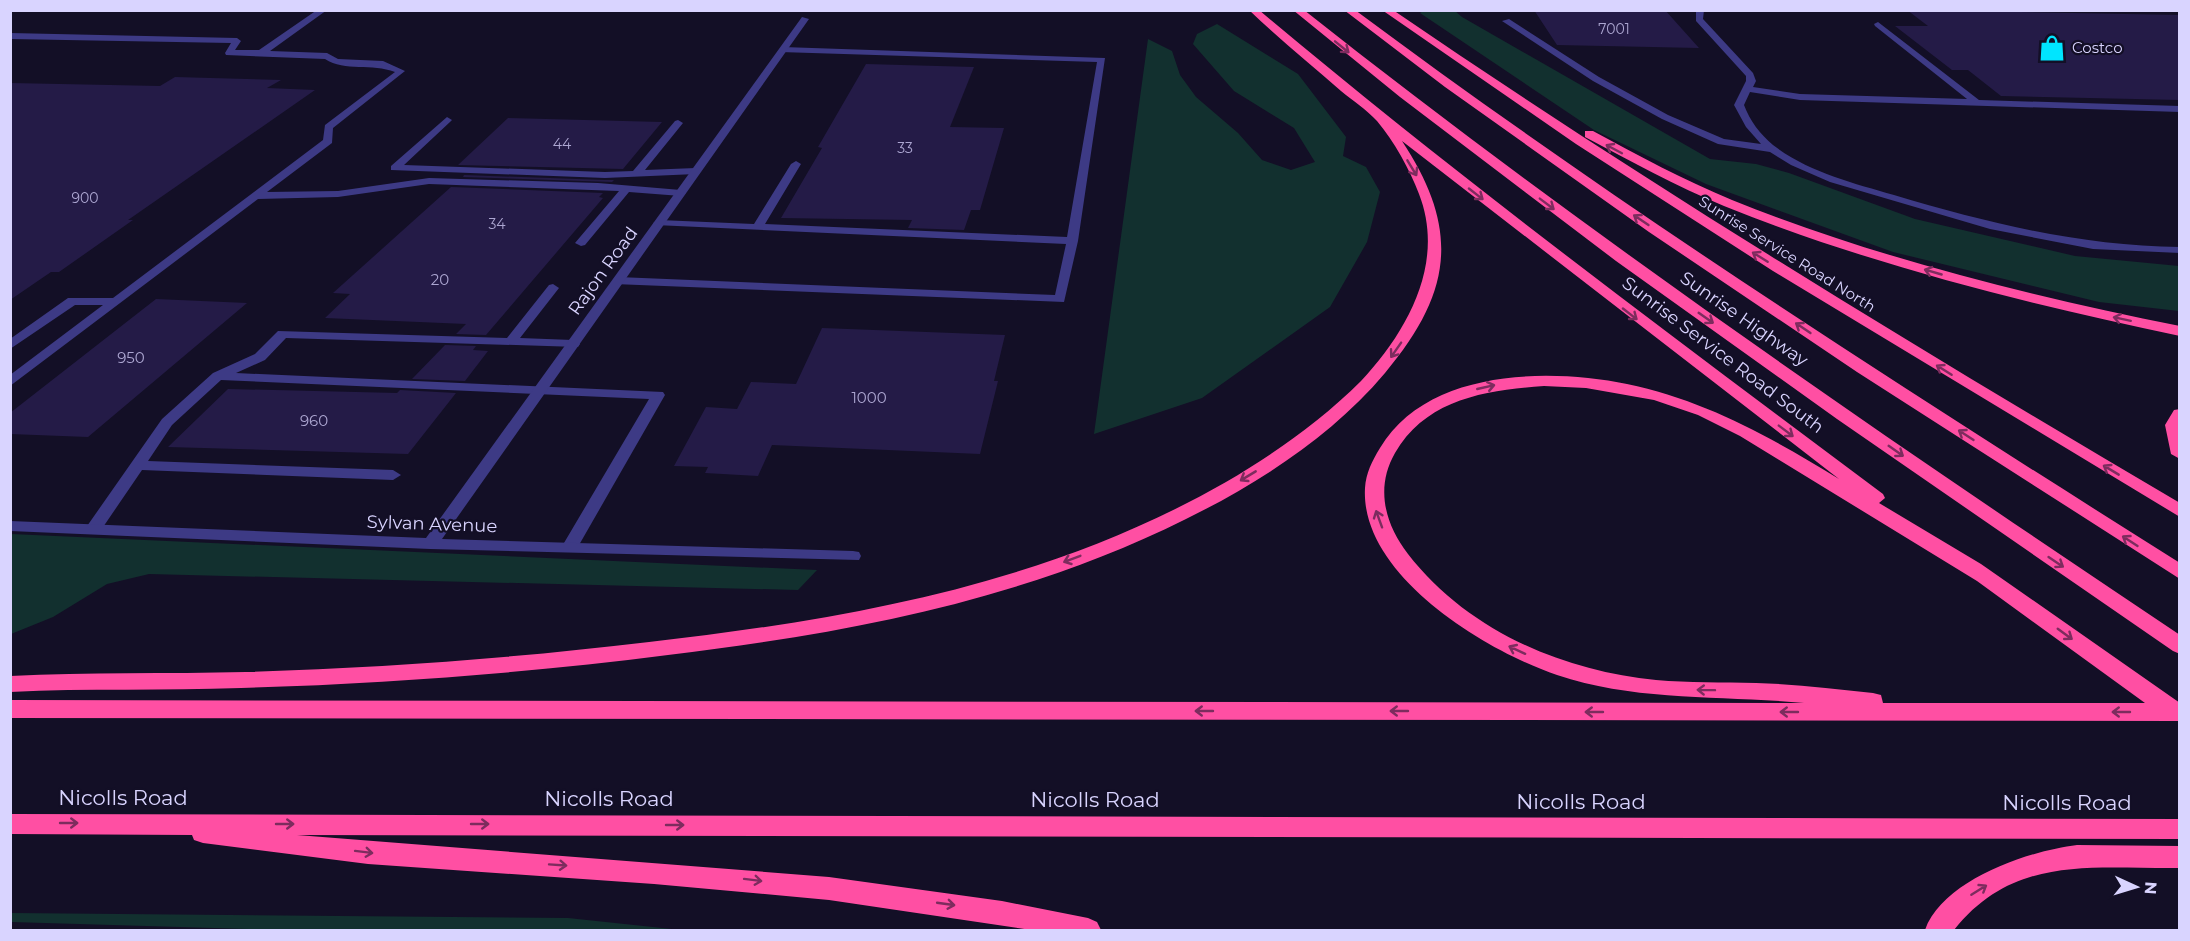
<svg xmlns="http://www.w3.org/2000/svg" width="2190" height="941" font-family="Montserrat,sans-serif">
	<rect width="100%" height="100%" fill="#130f26"/>
	<!-- green -->
	<path fill="#12302f" d="M1425,10L1455,11L1462,17L1710,159L1756,164L1789,173L1915,219L2075,256L2179,266V311L2099,302L1893,252L1706,184L1594,130L1420,13Z
		M1217,24L1298,74L1346,137L1343,156L1366,167L1380,192L1367,242L1330,307L1202,398L1094,434L1148,39L1172,51L1180,75L1196,97L1238,133L1262,160L1291,170L1315,162L1294,128L1234,91L1193,44L1197,34Z
		M11,534L817,570L798,590L149,574L107,584L53,617L11,634Z
		M11,913L568,918L681,930H284L11,922Z"/>
	<!-- building -->
	<path fill="#241b47" d="M1534,10H1665L1699,48L1557,45Z
		M1907,10L2180,15V100L2001,96L1968,70H1952L1895,26H1928Z
		M866,64L974,67L950,127L1004,128L980,210H971L964,230L908,228L912,220L781,218L822,148L818,147Z
		M175,77L281,80L267,88L315,90L128,220H133L59,272H51L10,300V83L160,86Z
		M508,118L662,122L623,169L458,165Z
		M464,175L605,180H614L612,182L463,177Z
		M451,187L603,193L599,197L603,198L486,335L456,334L466,324L325,318L350,294L333,293Z
		M156,299L247,303L88,437L10,434V413Z
		M822,328L1005,335L994,381H998L980,454L772,445L758,476L705,473L708,467L674,466L706,407L737,409L751,382L796,384Z
		M445,345L476,346L473,350L488,351L465,381L412,379Z
		M228,389L397,393L400,390L456,393L408,454L168,447Z"/>
	<g fill="none" stroke-linecap="round" stroke-linejoin="round">
		<!-- lane -->
		<path fill="#3d3a85" fill-rule="evenodd" d="M317,10H327L270,51L327,53L338,59L383,61L405,71L333,128L332,143L267,192L338,191L429,178L598,183L681,190L686,193L681,196L629,192L585,245L581,246L575,243L619,191L429,184L338,197L258,199L10,386V375L103,305H75L10,349V339L68,298H113L323,140L325,125L395,72C372,63 345,72 325,59L226,55L225,53L231,43L10,39V33L237,38L241,41L235,50H259Z
			M1696,10H1704L1703,19L1753,73L1756,81L1753,87L1800,94L1967,99L1875,26L1874,24L1878,22L1979,100L2180,106V112L1800,100L1750,92L1744,105C1750,121 1760,134 1773,145C1808,172 1853,183 1894,195C1988,223 2081,246 2180,247V253L2093,249L1990,229L1830,182L1791,165L1770,152L1718,144L1662,119L1593,81L1502,21L1509,19L1599,77L1668,115L1724,139L1761,144L1746,127L1734,105L1746,81V76L1696,21Z
			M783,47L1105,58L1078,241L1064,302L614,284V278L618,277L1055,295L1066,244L655,225L653,223L659,220L754,224L791,164L796,161L801,164L765,224L1067,237L1097,62L780,52L779,50Z
			M447,117L452,120L450,122L404,165L605,172L633,171L675,121L678,120L683,123L645,170L696,168L701,171L696,174L605,178L391,170V166Z
			M553,284L559,288L520,338L573,340L578,341L580,344L578,347L286,338L265,360L236,373L663,392L665,395L575,552H563L561,548L649,399L221,380L172,425L148,461L393,470L401,475L393,480L142,470L99,533L93,534L85,529L162,419L213,373L255,354L278,331L507,338L549,285Z"/>
		<!-- street -->
		<path fill="#3d3a85" fill-rule="evenodd" d="M802,17L809,19L442,539L853,551L859,552L861,556L859,560L430,549L10,531V521L426,538Z"/>
		<!-- highway -->
		<path fill="#ff4fa3" fill-rule="evenodd" d="M1249,10H1259C1461,180 1672,336 1883,494L1885,498L1879,503L1981,564L2180,703V721L10,718V700L1804,703C1720,695 1638,702 1557,675C1486,651 1360,575 1365,488C1366,473 1372,461 1380,448C1427,369 1547,368 1627,384C1705,400 1772,438 1839,479L1402,141C1461,230 1452,293 1385,373C1332,436 1259,483 1186,519C1021,601 849,633 668,655C526,673 384,684 241,688C164,691 87,688 10,692V676C89,672 167,674 246,672C381,668 515,658 649,642C850,619 1048,584 1226,482C1274,454 1321,421 1361,381C1407,332 1446,263 1419,194C1410,170 1394,141 1377,121C1367,110 1352,100 1341,91C1310,64 1278,38 1249,10ZM1544,386L1586,388L1654,400L1698,415L1740,436L1977,581L2145,703H1883L1881,695L1873,693C1834,689 1795,684 1756,683C1722,682 1689,683 1656,680C1562,671 1467,630 1408,554C1385,524 1375,488 1395,453C1426,399 1486,390 1544,386Z
			M1293,10H1304C1586,233 1881,435 2180,635V654L2173,651L1837,419L1616,261L1400,97Z
			M1344,10H1355C1621,208 1899,386 2180,563V579L1857,372L1649,232L1445,87Z
			M1382,10H1393C1649,185 1913,346 2180,503V517L1773,271L1576,144Z
			M1585,131H1593C1639,156 1684,180 1732,200C1877,258 2027,295 2180,326V336C2024,303 1871,265 1724,206C1676,186 1630,161 1585,137Z
			M2180,409V459L2171,454L2165,425L2174,410Z
			M10,814L2180,819V839L297,835L829,877L1002,901L1088,918L1097,922L1101,930H1031L829,900L654,884L368,864L203,843L194,840L192,835L10,834Z
			M2077,845L2180,846V868C2093,869 2015,854 1954,930H1925C1943,880 2028,851 2077,845Z"/>
	</g>
	<!-- one-way arrows -->
	<defs><path id="oneway-shaft" d="M-6 0H5M1.5-3L5.5 0L1.5 3" fill="none" stroke-width="1.6" stroke-linecap="round" stroke-linejoin="round" transform="scale(1.5)"/></defs>
	<g stroke="#7d2c5e">
		<use href="#oneway-shaft" transform="translate(1342 47) rotate(39)"/>
		<use href="#oneway-shaft" transform="translate(1614 149) rotate(-152)"/>
		<use href="#oneway-shaft" transform="translate(1412 168) rotate(59)"/>
		<use href="#oneway-shaft" transform="translate(1476 194) rotate(38)"/>
		<use href="#oneway-shaft" transform="translate(1547 204) rotate(37)"/>
		<use href="#oneway-shaft" transform="translate(1641 220) rotate(-146)"/>
		<use href="#oneway-shaft" transform="translate(1760 257) rotate(-148)"/>
		<use href="#oneway-shaft" transform="translate(1933 272) rotate(-164)"/>
		<use href="#oneway-shaft" transform="translate(1630 314) rotate(38)"/>
		<use href="#oneway-shaft" transform="translate(1706 318) rotate(35)"/>
		<use href="#oneway-shaft" transform="translate(2122 319) rotate(-168)"/>
		<use href="#oneway-shaft" transform="translate(1803 328) rotate(-146)"/>
		<use href="#oneway-shaft" transform="translate(1396 350) rotate(125)"/>
		<use href="#oneway-shaft" transform="translate(1944 370) rotate(-148)"/>
		<use href="#oneway-shaft" transform="translate(1486 387) rotate(-13)"/>
		<use href="#oneway-shaft" transform="translate(1786 431) rotate(37)"/>
		<use href="#oneway-shaft" transform="translate(1966 435) rotate(-147)"/>
		<use href="#oneway-shaft" transform="translate(1896 451) rotate(35)"/>
		<use href="#oneway-shaft" transform="translate(2111 470) rotate(-149)"/>
		<use href="#oneway-shaft" transform="translate(1248 476) rotate(149)"/>
		<use href="#oneway-shaft" transform="translate(1379 519) rotate(-110)"/>
		<use href="#oneway-shaft" transform="translate(2130 541) rotate(-147)"/>
		<use href="#oneway-shaft" transform="translate(1072 559) rotate(159)"/>
		<use href="#oneway-shaft" transform="translate(2056 562) rotate(34)"/>
		<use href="#oneway-shaft" transform="translate(2065 634) rotate(36)"/>
		<use href="#oneway-shaft" transform="translate(1517 650) rotate(-155)"/>
		<use href="#oneway-shaft" transform="translate(1706 690) rotate(-179)"/>
		<use href="#oneway-shaft" transform="translate(1204 711) rotate(-180)"/>
		<use href="#oneway-shaft" transform="translate(1399 711) rotate(-180)"/>
		<use href="#oneway-shaft" transform="translate(1594 712) rotate(-180)"/>
		<use href="#oneway-shaft" transform="translate(1789 712) rotate(-180)"/>
		<use href="#oneway-shaft" transform="translate(2121 712) rotate(-180)"/>
		<use href="#oneway-shaft" transform="translate(69 823)"/>
		<use href="#oneway-shaft" transform="translate(285 824)"/>
		<use href="#oneway-shaft" transform="translate(480 824)"/>
		<use href="#oneway-shaft" transform="translate(675 825)"/>
		<use href="#oneway-shaft" transform="translate(364 852) rotate(7)"/>
		<use href="#oneway-shaft" transform="translate(558 865) rotate(4)"/>
		<use href="#oneway-shaft" transform="translate(753 880) rotate(7)"/>
		<use href="#oneway-shaft" transform="translate(1979 890) rotate(-32)"/>
		<use href="#oneway-shaft" transform="translate(946 904) rotate(8)"/>
	</g>
	<!-- icons -->
	<defs>
		<g id="shop-bare" transform="scale(2.07)"><path d="M-5-2.5h2.3a2.7 3.5 0 0 1 5.4 0H5L5.5 6h-11ZM-1.5-2.5h3a1.5 2.3 0 0 0-3 0Z" fill="#00e5ff" stroke="#130f26" stroke-width="2.5" paint-order="stroke"/></g>
	</defs>
	<g fill-rule="evenodd">
		<use href="#shop-bare" x="2052" y="48"/>
	</g>
	<g text-anchor="middle" stroke-width="4.5" stroke-linejoin="round" paint-order="stroke">
		<!-- far-number labels -->
		<g font-size="14" fill="#aca6d1">
			<text x="1614" y="34">7001</text>
			<text x="562" y="149">44</text>
			<text x="905" y="153">33</text>
			<text x="85" y="203">900</text>
			<text x="497" y="229">34</text>
		</g>
		<!-- far-poi labels -->
		<g font-size="15" fill="#d9d4ff" stroke="#130f26" text-anchor="start">
			<text x="2072" y="53">Costco</text>
		</g>
		<!-- far-street labels -->
		<g font-size="15" fill="#d9d4ff" stroke="#130f26">
			<text transform="translate(1787 254) rotate(32)" y="5">Sunrise Service Road North</text>
		</g>
		<!-- number labels -->
		<g font-size="15" fill="#aca6d1">
			<text x="440" y="285">20</text>
			<text x="131" y="363">950</text>
			<text x="869" y="403">1000</text>
			<text x="314" y="426">960</text>
		</g>
		<!-- street labels -->
		<g font-size="18" fill="#d9d4ff" stroke="#130f26">
			<text transform="translate(603 271) rotate(-54)" y="6">Rajon Road</text>
			<text transform="translate(1744 319) rotate(35)" y="6">Sunrise Highway</text>
			<text transform="translate(1723 355) rotate(37)" y="6">Sunrise Service Road South</text>
			<text transform="translate(432 524) rotate(2)" y="6">Sylvan Avenue</text>
		</g>
		<!-- near-street labels -->
		<g font-size="21" fill="#d9d4ff" stroke="#130f26">
			<text x="123" y="805">Nicolls Road</text>
			<text x="609" y="806">Nicolls Road</text>
			<text x="1095" y="807">Nicolls Road</text>
			<text x="1581" y="809">Nicolls Road</text>
			<text x="2067" y="810">Nicolls Road</text>
		</g>
	</g>
	<!-- border -->
	<rect width="2190" height="941" fill="none" stroke="#d9d4ff" stroke-width="24"/>
	<!-- north arrow -->
	<g transform="translate(2136 887) rotate(94)" stroke="#130f26" stroke-width="4.5" paint-order="stroke">
	<path d="M0-4.5L10 22L0 15L-10 22Z" fill="#d9d4ff"/>
	<text y="-9" font-size="16" font-weight="bold" text-anchor="middle" fill="#d9d4ff">N</text>
	</g>
</svg>
